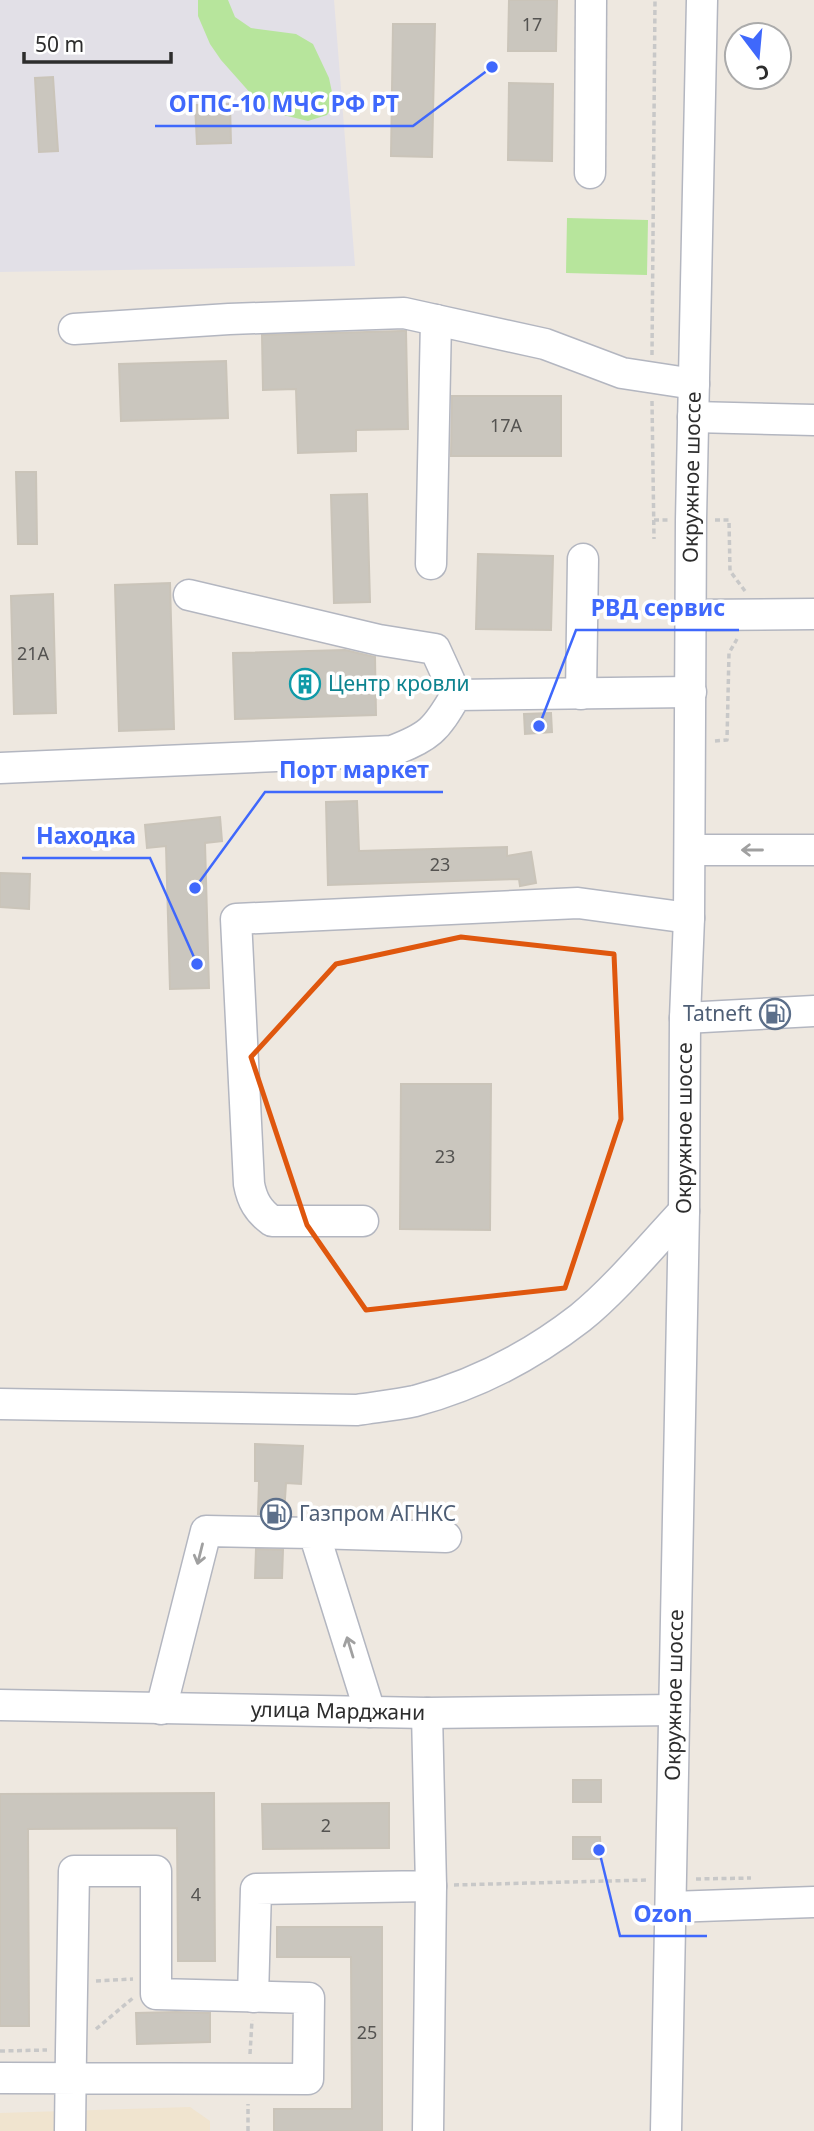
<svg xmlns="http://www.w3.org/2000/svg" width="814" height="2131" font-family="'Noto Sans',sans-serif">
	<rect width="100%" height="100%" fill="#eee8e0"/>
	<!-- industrial -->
	<path fill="#e2e0e7" d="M0,0H334L355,266L0,272Z"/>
	<!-- education -->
	<path fill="#f0e4cf" d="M190,2107L210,2121V2131H0V2113Z"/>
	<!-- green -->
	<path fill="#b7e59c" d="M198,0H228L235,17L251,28L296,34L313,44L329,78L333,97L332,107L327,115L308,121L279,114L261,105L221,60L210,44L198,16Z
		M567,218L648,220L647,275L566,273Z"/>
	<!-- building -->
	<path fill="#cac6be" stroke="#cac4b9" stroke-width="2" d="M509,0H557L556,51H508Z
		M393,24H435L432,157L391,156Z
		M53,77L58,151L39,152L35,78Z
		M509,83L553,84L552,161L508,160Z
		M230,104L231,143L197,144L195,105Z
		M402,331H406L408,429L356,430V451L298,453L296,389L263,390L262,335Z
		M226,361L228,418L121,421L119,364Z
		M452,396H561V456H451Z
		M16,472H36L37,544H18Z
		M367,494L370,602L334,603L331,495Z
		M478,554L553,556L551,630L476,629Z
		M170,583L174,729L119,731L115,585Z
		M53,594L56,713L14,714L11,596Z
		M345,650L375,657L376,715L235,719L233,653Z
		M551,713L552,732L525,734L524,714Z
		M357,801L359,851L507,847V856L531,852L536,883L520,886L519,879L328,885L326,802Z
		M220,817L222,841L205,843L209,988L170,989L166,846L147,848L145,825Z
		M0,873L30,874L29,909L0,907Z
		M401,1084H491L490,1230L400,1229Z
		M255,1444L303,1446L301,1484L286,1483L284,1515L258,1514L259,1481H255Z
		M256,1549L283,1550L282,1578H255Z
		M573,1780H601V1802H573Z
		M214,1793L215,1961H178L177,1828L28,1829L29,2026H0V1794Z
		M389,1803V1848L263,1849L262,1804Z
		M573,1837H600L601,1859H573Z
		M277,1927H382V2131H274V2109H352L351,1957H277Z
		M176,2012L210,2013V2042L137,2044L136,2013Z"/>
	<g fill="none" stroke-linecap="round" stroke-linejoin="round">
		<!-- minor casing -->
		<g stroke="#b3b6c0" stroke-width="33">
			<g id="minor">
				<path d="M590,173L591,0"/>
				<path d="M74,329L229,319L404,313L545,344L622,373L694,384"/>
				<path d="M693,417L814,420"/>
				<path d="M431,564L436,320"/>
				<path d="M189,595L379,640L435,649L456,695"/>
				<path d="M691,615L814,614"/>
				<path d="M581,694L583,559"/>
				<path d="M0,768L392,751C429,737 436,730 456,695L691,692"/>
				<path d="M690,850H814"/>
				<path d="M685,1018L814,1011"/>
				<path d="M363,1221H272C258,1211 252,1200 249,1184L236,919L578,903L689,918"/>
				<path d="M0,1404L357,1410C376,1407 396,1405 415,1401C475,1385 531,1356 580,1318C616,1289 652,1245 684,1211"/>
				<path d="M314,1533L446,1537"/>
				<path id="s1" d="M0,1705L427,1713L674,1710"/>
				<path d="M161,1709L206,1531L314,1533L370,1712"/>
				<path d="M671,1907L814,1902"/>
				<path d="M253,1997L256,1889L431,1886L427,1713"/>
				<path d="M0,2078L308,2079L309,1998L156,1994V1871H74L71,2050L70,2131"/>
				<path d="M428,2131L431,1886"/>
				<path id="s2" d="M666,2131L684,1211L685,1018L689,918L691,520L702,0"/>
			</g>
		</g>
		<!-- path -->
		<path stroke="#c8c8c8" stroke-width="3.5" stroke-dasharray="5 3.5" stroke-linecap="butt" d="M652,355L655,0
			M652,401L654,539
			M654,520H669
			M715,520H729L730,571L745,591
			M715,741L727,740L729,653L737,639
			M696,1879L751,1878
			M454,1885L646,1880
			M96,1981L133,1979
			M96,2029L133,1998
			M0,2051L47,2050
			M250,2054L252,2020
			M248,2131V2104"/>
		<!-- minor -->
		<use href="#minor" stroke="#fff" stroke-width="30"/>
	</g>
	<!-- one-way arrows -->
	<defs><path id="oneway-shaft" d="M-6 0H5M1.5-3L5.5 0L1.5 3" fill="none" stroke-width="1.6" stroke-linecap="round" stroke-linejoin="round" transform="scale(1.75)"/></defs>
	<g stroke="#a0a0a0">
		<use href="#oneway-shaft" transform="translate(752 850) rotate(180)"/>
		<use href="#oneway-shaft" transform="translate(200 1554) rotate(104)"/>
		<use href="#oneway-shaft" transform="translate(350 1647) rotate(-107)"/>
	</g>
	<!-- marked area -->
	<path fill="none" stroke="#df570e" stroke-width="5" stroke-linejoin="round" d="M461,937L614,954L621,1119L565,1288L366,1310L307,1225L251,1057L336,964Z"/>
	<!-- icons -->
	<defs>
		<g id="building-ring" transform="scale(1.575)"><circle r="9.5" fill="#fff" stroke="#0f9aa8" stroke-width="1.5"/><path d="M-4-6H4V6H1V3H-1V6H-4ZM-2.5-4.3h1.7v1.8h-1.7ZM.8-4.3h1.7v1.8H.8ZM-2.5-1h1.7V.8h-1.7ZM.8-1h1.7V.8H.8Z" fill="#0f9aa8"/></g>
		<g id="fuel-ring" transform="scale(1.575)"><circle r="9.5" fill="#fff" stroke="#5c6f8a" stroke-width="1.5"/><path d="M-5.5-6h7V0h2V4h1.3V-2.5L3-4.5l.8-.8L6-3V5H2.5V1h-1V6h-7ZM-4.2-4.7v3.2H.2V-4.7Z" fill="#5c6f8a"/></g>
	</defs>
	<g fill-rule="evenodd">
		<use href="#building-ring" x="305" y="684"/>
		<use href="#fuel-ring" x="775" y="1014"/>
		<use href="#fuel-ring" x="276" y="1514"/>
	</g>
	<g text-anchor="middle" stroke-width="7" stroke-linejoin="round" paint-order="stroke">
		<!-- number labels -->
		<g font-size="18" fill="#545351">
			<text x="532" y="31">17</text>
			<text x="506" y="432">17А</text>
			<text x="33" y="660">21А</text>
			<text x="440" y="871">23</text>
			<text x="445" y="1163">23</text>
			<text x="326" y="1832">2</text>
			<text x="196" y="1901">4</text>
			<text x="367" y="2039">25</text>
		</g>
		<!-- street labels -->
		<g font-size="21" fill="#2d2d2d" stroke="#fff">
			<text dy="7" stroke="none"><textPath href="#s2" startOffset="1654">Окружное шоссе</textPath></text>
			<text dy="7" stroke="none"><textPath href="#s2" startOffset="1003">Окружное шоссе</textPath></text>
			<text dy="7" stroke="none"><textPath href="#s2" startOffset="436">Окружное шоссе</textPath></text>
			<text dy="7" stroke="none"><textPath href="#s1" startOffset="338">улица Марджани</textPath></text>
		</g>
		<!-- culture labels -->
		<g font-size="21" fill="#0d838f" stroke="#fff" text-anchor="start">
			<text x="328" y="691">Центр кровли</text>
		</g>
		<!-- service labels -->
		<g font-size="21" fill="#4e5e75" stroke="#fff" text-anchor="end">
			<text x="752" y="1021">Tatneft</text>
			<text x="299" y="1521" text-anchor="start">Газпром АГНКС</text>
		</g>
	</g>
	<!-- callouts -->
	<path fill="none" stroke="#3f68fc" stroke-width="2.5" d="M492 67L413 126H155M539 726L576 630H739M195 888L265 792H443M197 964L150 858H22M599 1850L620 1936H707"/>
	<g fill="#3f68fc" stroke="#fff" stroke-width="2.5">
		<circle cx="492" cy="67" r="7"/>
		<circle cx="539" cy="726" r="7"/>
		<circle cx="195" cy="888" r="7"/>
		<circle cx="197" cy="964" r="7"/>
		<circle cx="599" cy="1850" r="7"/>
	</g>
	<g font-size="23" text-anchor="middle" font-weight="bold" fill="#3f68fc" stroke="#fff" stroke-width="7" stroke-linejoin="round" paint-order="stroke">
		<text x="284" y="112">ОГПС-10 МЧС РФ РТ</text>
		<text x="658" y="616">РВД сервис</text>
		<text x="354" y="778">Порт маркет</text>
		<text x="86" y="844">Находка</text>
		<text x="663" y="1922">Ozon</text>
	</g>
	<!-- north arrow -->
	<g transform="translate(758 56) rotate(164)"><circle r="33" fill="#ffffff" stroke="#ababab" stroke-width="2"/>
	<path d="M0-5L12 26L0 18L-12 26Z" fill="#3f68fc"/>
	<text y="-10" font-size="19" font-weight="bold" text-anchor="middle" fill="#2d2d2d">С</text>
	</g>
	<!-- scale -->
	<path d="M24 52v10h147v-10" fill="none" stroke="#2d2d2d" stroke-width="3.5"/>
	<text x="35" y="52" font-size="21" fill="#2d2d2d" stroke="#ffffff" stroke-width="5" paint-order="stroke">50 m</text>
</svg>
